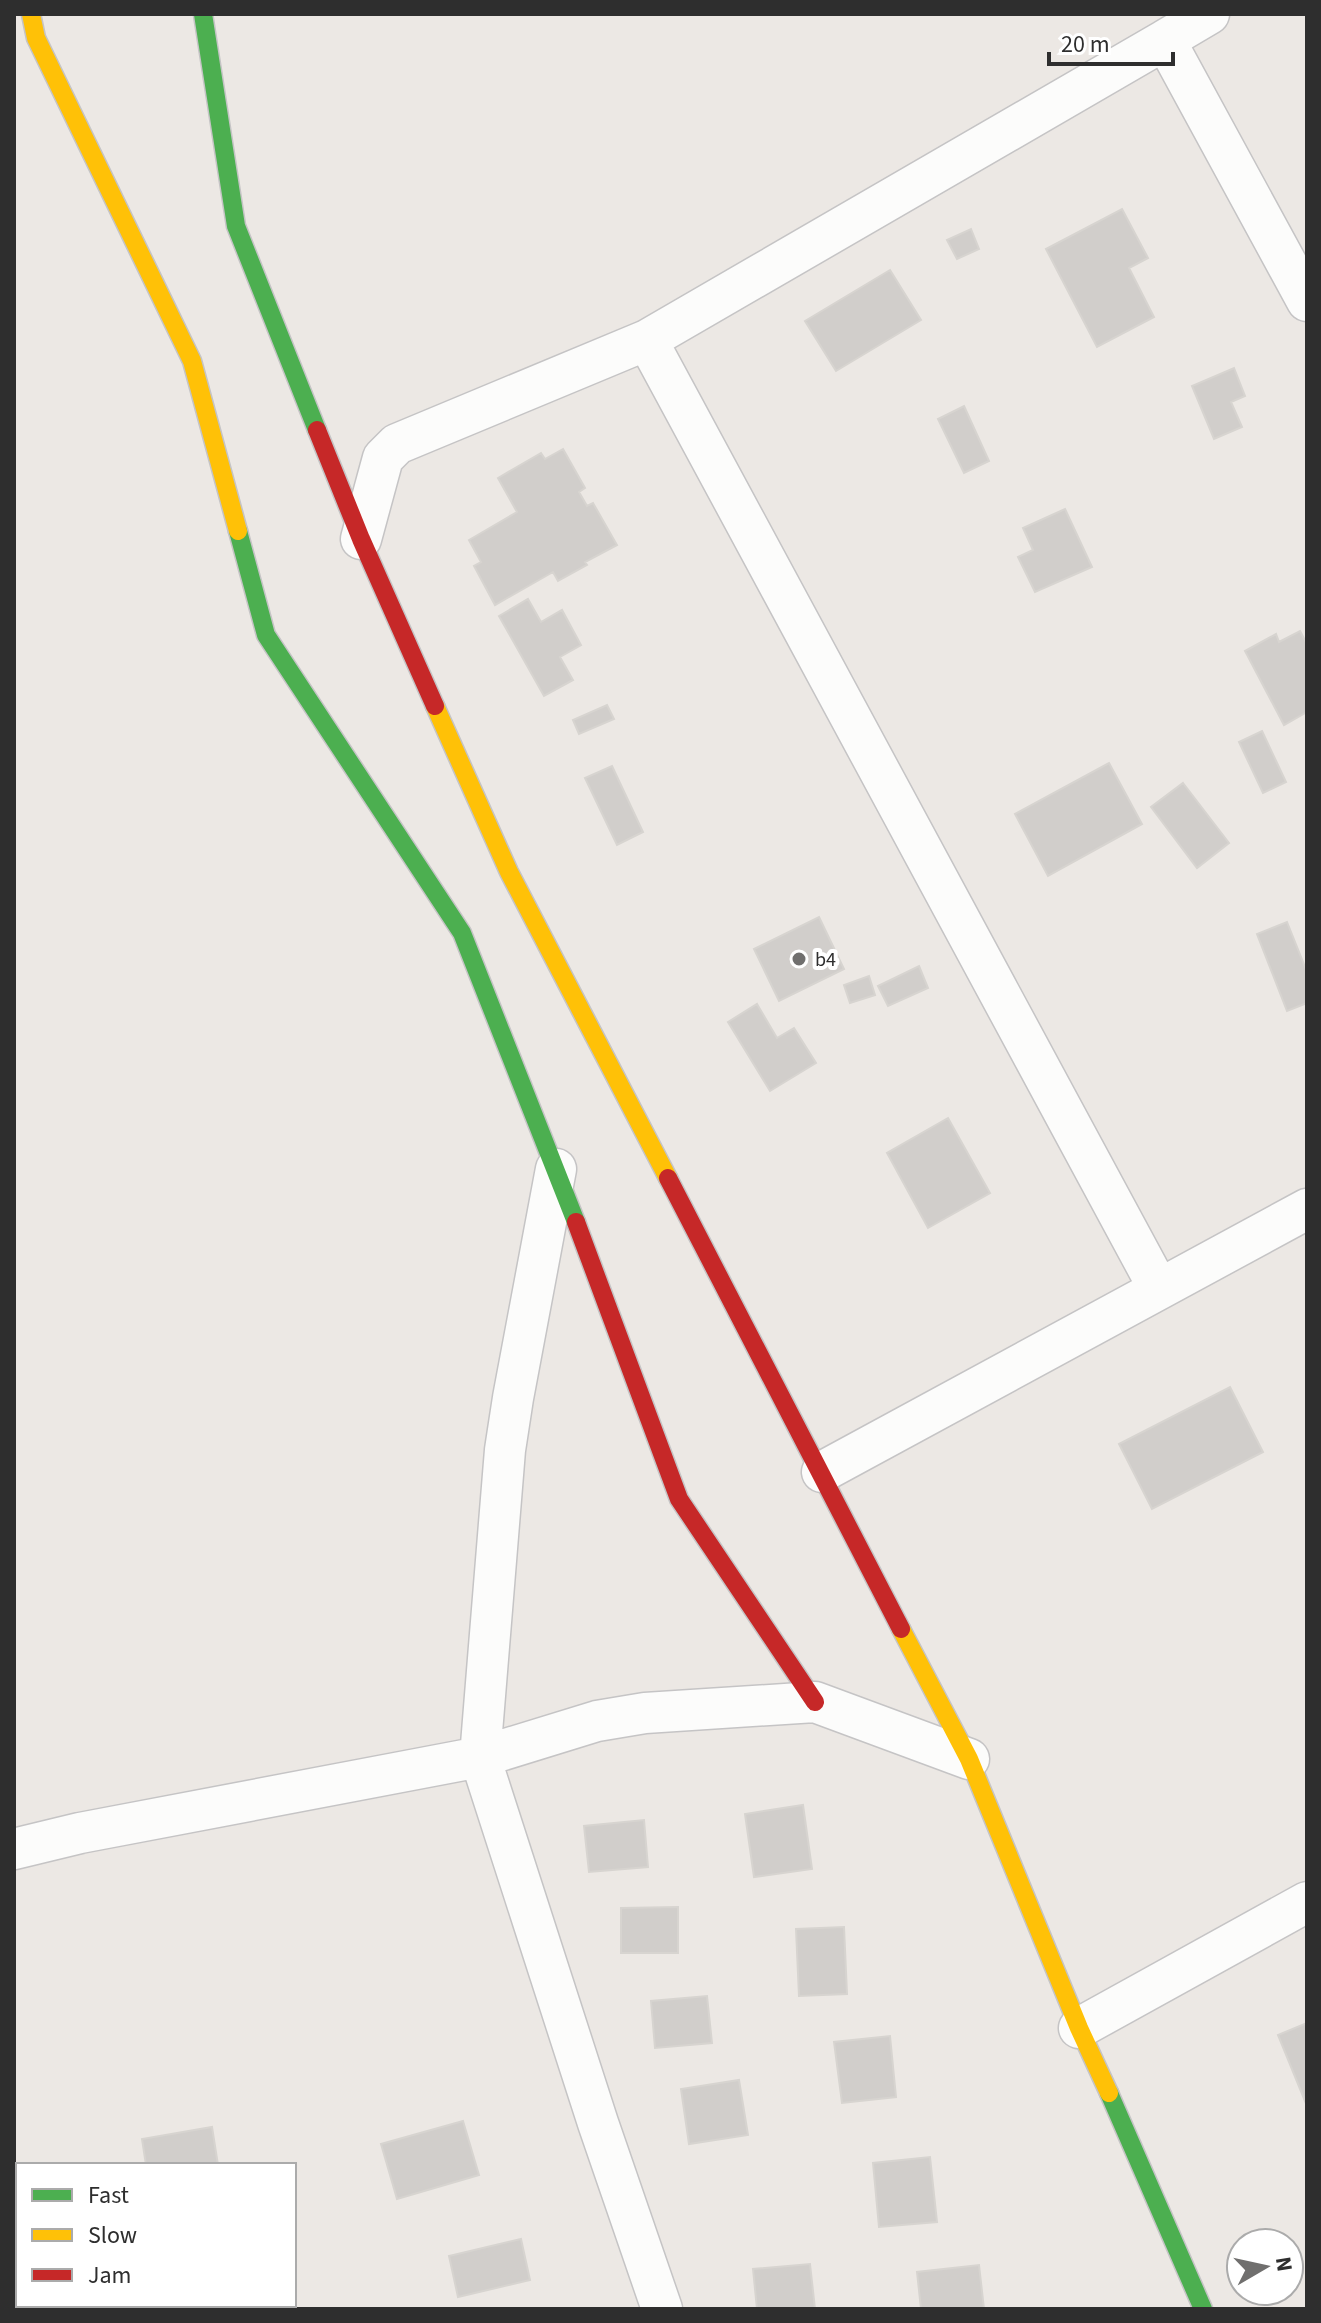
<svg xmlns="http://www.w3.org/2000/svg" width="1321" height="2323" font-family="'Source Sans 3',sans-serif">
	<rect width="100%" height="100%" fill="#ece8e4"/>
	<!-- building -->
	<path fill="#d1cecb" stroke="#d7d4d0" stroke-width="2" d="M1122,209L1148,258L1129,268L1154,317L1097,347L1046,249Z
		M971,229L979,249L957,259L947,240Z
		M890,270L921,320L836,371L805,321Z
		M1234,368L1245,396L1231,402L1242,427L1214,439L1192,386Z
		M964,406L989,461L964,473L938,419Z
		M563,449L585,488L579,492L587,506L593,503L617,545L585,562L587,565L558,581L553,572L495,605L474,566L481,562L469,540L517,512L498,478L541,453L545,459Z
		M1065,509L1092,567L1035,592L1018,557L1033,550L1023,528Z
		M528,599L541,622L562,610L581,645L560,657L573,680L544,696L499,616Z
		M1300,631L1307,644V712L1284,725L1245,651L1276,634L1279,642Z
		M607,705L614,719L579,734L573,720Z
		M1262,731L1286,782L1263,793L1239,742Z
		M1109,763L1142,824L1048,876L1015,814Z
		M612,766L643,832L617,845L585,778Z
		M1183,783L1229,843L1197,868L1151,807Z
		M819,917L844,969L779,1001L754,949Z
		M1287,922L1307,972V1003L1287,1011L1257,934Z
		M919,966L928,988L888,1006L878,986Z
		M869,976L875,995L850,1003L844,985Z
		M757,1004L777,1038L794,1028L816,1063L770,1091L728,1022Z
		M948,1118L990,1193L928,1228L887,1153Z
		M1230,1387L1263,1452L1152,1509L1119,1444Z
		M803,1805L812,1869L754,1877L745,1814Z
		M644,1820L648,1867L589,1872L584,1826Z
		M678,1907V1953H621V1908Z
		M844,1927L847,1994L799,1996L796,1929Z
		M707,1996L712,2043L655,2048L651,2001Z
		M1307,2023V2106L1278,2035Z
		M890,2036L896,2097L842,2103L834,2042Z
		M739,2080L748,2135L689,2144L681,2089Z
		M463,2121L479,2175L397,2199L381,2144Z
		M212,2127L218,2165H146L142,2139Z
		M930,2157L937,2222L879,2227L873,2163Z
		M521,2239L530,2280L458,2297L449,2256Z
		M810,2264L815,2309H757L753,2269Z
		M979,2265L984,2309H921L917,2272Z"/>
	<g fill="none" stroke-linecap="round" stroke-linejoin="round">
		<!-- street casing -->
		<g stroke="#c5c4c5" stroke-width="43">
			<path id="street" d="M1165,40L1209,14
				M647,340L1159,1289
				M361,539L383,458L397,444L647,340L1165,40L1307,301
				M822,1472L1307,1209
				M14,1849L80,1833L480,1757L505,1450L513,1398L556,1169
				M1079,2028L1307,1902
				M662,2309L598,2123L480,1757L597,1721L645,1713L815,1702L969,1759"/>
		</g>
		<!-- fast casing -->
		<g stroke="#c5c4c5" stroke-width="21">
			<path id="fast" d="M203,14L236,226L317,430
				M238,531L266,635L462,933L576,1222
				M1109,2093L1203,2309"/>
		</g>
		<!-- slow casing -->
		<g stroke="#c5c4c5" stroke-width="21">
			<path id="slow" d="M31,14L36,38L192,361L238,531
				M435,706L509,872L668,1178
				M901,1629L969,1759L1079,2028L1109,2093"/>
		</g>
		<!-- jam casing -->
		<g stroke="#c5c4c5" stroke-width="21">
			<path id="jam" d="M317,430L361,539L435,706
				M668,1178L901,1629
				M576,1222L679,1499L815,1702"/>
		</g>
		<!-- street -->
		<use href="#street" stroke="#fcfcfb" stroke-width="40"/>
		<!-- fast -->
		<use href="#fast" stroke="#4caf50" stroke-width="18"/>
		<!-- slow -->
		<use href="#slow" stroke="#ffc107" stroke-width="18"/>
		<!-- jam -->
		<use href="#jam" stroke="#c62828" stroke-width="18"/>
	</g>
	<!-- markers -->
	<circle fill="#706f6e" stroke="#fff" stroke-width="3" cx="799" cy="959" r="8"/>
	<g text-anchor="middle" stroke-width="8" stroke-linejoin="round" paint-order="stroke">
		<!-- poi labels -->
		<g font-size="20" fill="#2e2e2e" stroke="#fff" text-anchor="start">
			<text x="815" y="966">b4</text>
		</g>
	</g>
	<!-- border -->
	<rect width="1321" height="2323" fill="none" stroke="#2e2e2e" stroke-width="32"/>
	<!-- legend -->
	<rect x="16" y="2163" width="280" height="144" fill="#ffffff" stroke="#ababab" stroke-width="2"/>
	<rect x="32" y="2189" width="40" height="12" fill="#4caf50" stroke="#ababab" stroke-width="2"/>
	<text x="88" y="2203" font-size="24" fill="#2e2e2e">Fast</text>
	<rect x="32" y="2229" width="40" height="12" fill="#ffc107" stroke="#ababab" stroke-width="2"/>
	<text x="88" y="2243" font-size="24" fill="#2e2e2e">Slow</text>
	<rect x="32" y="2269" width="40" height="12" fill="#c62828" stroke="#ababab" stroke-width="2"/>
	<text x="88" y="2283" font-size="24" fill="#2e2e2e">Jam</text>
	<!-- north arrow -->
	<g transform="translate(1265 2267) rotate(81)"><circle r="38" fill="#ffffff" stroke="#ababab" stroke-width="2"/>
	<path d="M0-6L14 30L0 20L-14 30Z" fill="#706f6e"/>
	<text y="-12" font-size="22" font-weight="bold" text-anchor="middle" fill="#2e2e2e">N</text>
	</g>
	<!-- scale -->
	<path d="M1049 52v12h124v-12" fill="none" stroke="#2e2e2e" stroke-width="4"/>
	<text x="1061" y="52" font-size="24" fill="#2e2e2e" stroke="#ffffff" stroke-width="6" paint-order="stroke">20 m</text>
</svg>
